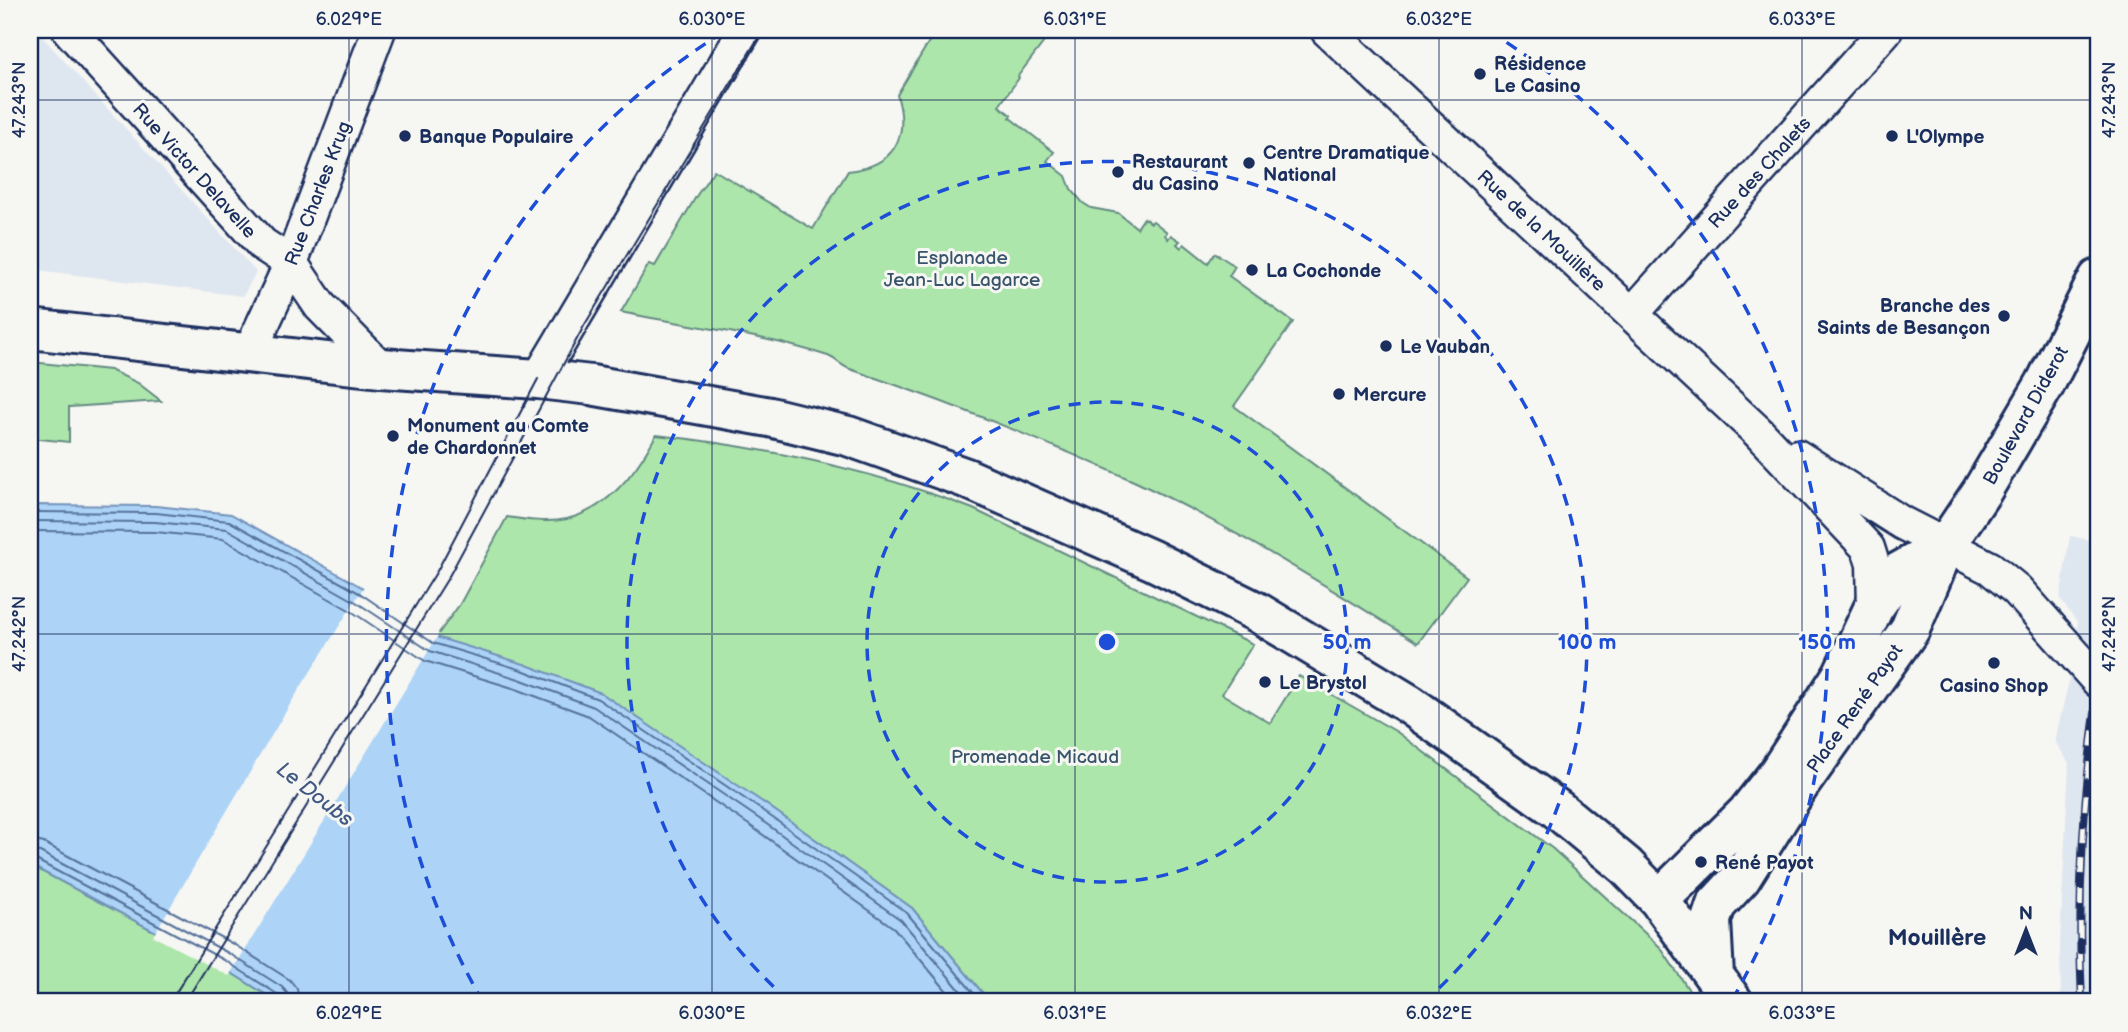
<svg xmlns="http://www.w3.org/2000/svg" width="2128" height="1032" font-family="'Balsamiq Sans',sans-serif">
	<rect width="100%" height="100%" fill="#f6f6f2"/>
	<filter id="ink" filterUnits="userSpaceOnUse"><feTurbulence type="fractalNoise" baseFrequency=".0143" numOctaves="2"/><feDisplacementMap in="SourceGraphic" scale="14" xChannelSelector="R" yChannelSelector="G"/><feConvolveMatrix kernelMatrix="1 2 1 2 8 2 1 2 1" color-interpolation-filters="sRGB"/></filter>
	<g filter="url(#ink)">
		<!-- built -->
		<path fill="#dee6f0" d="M30,30H36L256,272L243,296L30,269Z
			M2098,504V1002H2061L2060,942L2069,763L2055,741L2068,685L2078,623L2060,599L2070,536L2089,540Z"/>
		<!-- green -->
		<path fill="#ade6aa" stroke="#648a84" stroke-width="2" d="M936,30H1053L1018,76L1019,78L999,106L1011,115L1010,118L1054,152L1047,161L1066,176L1071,189L1083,203L1091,208L1118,213L1137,228L1144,218L1151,223L1153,221L1167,232L1165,235L1168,239L1171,235L1180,241L1177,244L1181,248L1184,244L1208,263L1215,253L1235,266L1229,276L1293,322L1234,406L1467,577L1418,643C1326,586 1234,528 1136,482C1043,440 947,402 850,369C841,366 836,359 828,356C761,334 689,326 621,312L649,264L655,266L697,195L714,170L813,229L848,171C894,166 910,138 897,95Z
			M30,362L110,370L138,383L161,401L69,407V442L30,438Z
			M656,435C763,447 871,469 973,509L1253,644L1222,694L1270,723L1299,676L1397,732L1553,849L1660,947L1697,1002H990L912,908L767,805L704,764L436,637L460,604L507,517C526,520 548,523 567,519C609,509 637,471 656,435Z
			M30,865L222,967L278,1002H30Z"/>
		<!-- water -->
		<path fill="#add4f7" stroke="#7392ba" stroke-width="2" d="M30,505L156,506L231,514L365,589L436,637L524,664L601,693L767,805L912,908L990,1002H278L222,967L30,865Z"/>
		<!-- pier -->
		<path fill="#f6f6f2" d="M365,585L439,634L229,976L153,936L292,701Z"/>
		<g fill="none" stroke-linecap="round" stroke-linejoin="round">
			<!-- shore -->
			<path stroke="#55719b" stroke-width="2" d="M30,512L156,513L229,521L361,594L433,643L522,670L598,699L763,811L907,913L981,1002
				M30,521L155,522L227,529L356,602L430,651L519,679L594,707L758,818L901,920L970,1002
				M30,531L155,532L223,539L351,611L425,661L516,689L589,716L752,827L894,928L956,1002
				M30,840L44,843L235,945L290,980L297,989L299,1002
				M30,850L40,852L230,954L282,987L287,993L289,1002
				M30,859L36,860L226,961L277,994L280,1002"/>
			<!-- street casing -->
			<g stroke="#1b2f5e" stroke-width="37">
				<path id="street" d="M69,30L262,244L291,263L320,306L381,368
					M1327,30L1757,431L1868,548L1873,564L1874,607
					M1632,314L1886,30
					M249,354L291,263L379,30
					M538,379L745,30
					M1797,456L1902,523L1990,568L2017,590L2098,681"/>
			</g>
			<!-- secondary casing -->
			<g stroke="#1b2f5e" stroke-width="44">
				<path id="secondary" d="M30,329L381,368L538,379L591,385L770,417L848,436L966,478L1152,560L1257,612L1409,704L1557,809L1626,866L1659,900L1733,1002
					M1659,900L1747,813L1777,775L1842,675L1874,607L1899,572L1945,546
					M1714,976L1711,920L1716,905L1741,878L1798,787L1910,629L1945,546L1982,491L2045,384L2098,279"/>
			</g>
			<!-- street -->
			<use href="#street" stroke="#f6f6f2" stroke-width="32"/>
			<!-- secondary -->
			<use href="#secondary" stroke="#f6f6f2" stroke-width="38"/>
			<!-- tram -->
			<path stroke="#1b2f5e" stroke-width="2" d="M170,1002L437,571L538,379
				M185,1002L448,578L584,326L763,30"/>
			<!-- rail casing -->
			<g stroke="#1b2f5e" stroke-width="8">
				<path id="rail" d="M2098,866V985
					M2082,1002C2077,898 2083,794 2098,691"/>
			</g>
			<!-- rail -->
			<use href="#rail" stroke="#f6f6f2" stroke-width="5" stroke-dasharray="16" stroke-linecap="butt"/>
		</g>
	</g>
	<!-- ticks -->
	<path fill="none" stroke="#1b2f5e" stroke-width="2" stroke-opacity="0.45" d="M349,30V1002M712,30V1002M1075,30V1002M1439,30V1002M1802,30V1002M30,100H2098M30,634H2098"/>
	<!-- distance rings -->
	<g fill="none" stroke="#1d4ed8" stroke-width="3.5" stroke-dasharray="12 9">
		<circle cx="1107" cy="642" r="240"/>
		<path d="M789 1001A480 480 0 1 1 1425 1001"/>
		<path d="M483 1002A720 720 0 0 1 725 31M1489 31A720 720 0 0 1 1731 1002"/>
	</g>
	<!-- markers -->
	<g fill="#1b2f5e" stroke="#f6f6f2" stroke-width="2.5">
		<circle cx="1480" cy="74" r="7"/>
		<circle cx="405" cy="136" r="7"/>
		<circle cx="1892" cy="136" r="7"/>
		<circle cx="1249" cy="163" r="7"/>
		<circle cx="1118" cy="172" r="7"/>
		<circle cx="1252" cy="270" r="7"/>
		<circle cx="2004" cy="316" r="7"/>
		<circle cx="1386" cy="346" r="7"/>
		<circle cx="1339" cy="394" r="7"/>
		<circle cx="393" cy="436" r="7"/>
		<circle cx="1994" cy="663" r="7"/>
		<circle cx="1265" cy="682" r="7"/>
		<circle cx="1701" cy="862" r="7"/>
	</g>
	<g text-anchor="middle" stroke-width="6" stroke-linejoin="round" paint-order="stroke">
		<!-- poi labels -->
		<g font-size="19" font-weight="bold" fill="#1b2f5e" stroke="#f6f6f2" text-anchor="start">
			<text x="1494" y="70">Résidence<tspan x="1494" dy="22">Le Casino</tspan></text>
			<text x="419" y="143">Banque Populaire</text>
			<text x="1906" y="143">L'Olympe</text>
			<text x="1263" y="159">Centre Dramatique<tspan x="1263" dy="22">National</tspan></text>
			<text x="1132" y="168">Restaurant<tspan x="1132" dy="22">du Casino</tspan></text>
			<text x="1266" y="277">La Cochonde</text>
			<text x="1990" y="312" text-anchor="end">Branche des<tspan x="1990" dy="22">Saints de Besançon</tspan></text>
			<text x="1400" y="353">Le Vauban</text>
			<text x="1353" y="401">Mercure</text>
			<text x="407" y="432">Monument au Comte<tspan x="407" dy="22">de Chardonnet</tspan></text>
			<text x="1279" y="689">Le Brystol</text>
			<text x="1994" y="692" text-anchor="middle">Casino Shop</text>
			<text x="1715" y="869">René Payot</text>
		</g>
		<!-- street labels -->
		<g font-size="19" fill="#1b2f5e" stroke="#f6f6f2">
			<text transform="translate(195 170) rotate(48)" y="7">Rue Victor Delavelle</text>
			<text transform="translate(1759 172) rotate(-48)" y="7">Rue des Chalets</text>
			<text transform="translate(317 193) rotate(-69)" y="7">Rue Charles Krug</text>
			<text transform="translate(1542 230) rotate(43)" y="7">Rue de la Mouillère</text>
			<text transform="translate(2025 415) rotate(-61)" y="7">Boulevard Diderot</text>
			<text transform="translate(1854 708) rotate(-55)" y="7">Place René Payot</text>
		</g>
		<!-- park labels -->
		<g font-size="19" fill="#38546d" stroke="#f6f6f2">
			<text x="962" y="264">Esplanade<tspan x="962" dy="22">Jean-Luc Lagarce</tspan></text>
			<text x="1035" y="763">Promenade Micaud</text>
		</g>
		<!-- water labels -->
		<g font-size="21" font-style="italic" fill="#405884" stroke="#f6f6f2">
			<text transform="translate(315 794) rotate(38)" y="7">Le Doubs</text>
		</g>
		<!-- quarter labels -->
		<g font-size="23" font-weight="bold" fill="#1b2f5e" stroke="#f6f6f2">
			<text x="1937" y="945">Mouillère</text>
		</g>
	</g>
	<circle cx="1107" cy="642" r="10" fill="#1d4ed8" stroke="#f6f6f2" stroke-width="3.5"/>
	<g font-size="21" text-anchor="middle" font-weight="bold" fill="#1d4ed8" stroke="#f6f6f2" stroke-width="6" stroke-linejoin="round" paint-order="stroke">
		<text x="1347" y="649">50 m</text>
		<text x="1587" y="649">100 m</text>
		<text x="1827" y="649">150 m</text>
	</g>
	<!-- margin -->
	<rect width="2128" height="1032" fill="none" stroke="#f6f6f2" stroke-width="77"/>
	<!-- north arrow -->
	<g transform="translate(2026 930)" stroke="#f6f6f2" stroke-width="5" paint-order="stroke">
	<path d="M0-5L12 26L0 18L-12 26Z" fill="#1b2f5e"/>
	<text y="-10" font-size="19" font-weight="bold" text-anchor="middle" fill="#1b2f5e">N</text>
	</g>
	<rect x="38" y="38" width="2052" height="955" fill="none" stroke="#1b2f5e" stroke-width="2.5"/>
	<g font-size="18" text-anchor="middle" fill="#1b2f5e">
		<text x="349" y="25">6.029°E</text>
		<text x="712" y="25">6.030°E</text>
		<text x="1075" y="25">6.031°E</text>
		<text x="1439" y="25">6.032°E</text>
		<text x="1802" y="25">6.033°E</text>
		<text transform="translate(19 100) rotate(-90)" y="6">47.243°N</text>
		<text transform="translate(2109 100) rotate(-90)" y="6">47.243°N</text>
		<text transform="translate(19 634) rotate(-90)" y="6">47.242°N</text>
		<text transform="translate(2109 634) rotate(-90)" y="6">47.242°N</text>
		<text x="349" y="1019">6.029°E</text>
		<text x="712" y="1019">6.030°E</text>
		<text x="1075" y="1019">6.031°E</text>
		<text x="1439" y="1019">6.032°E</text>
		<text x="1802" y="1019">6.033°E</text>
	</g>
</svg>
